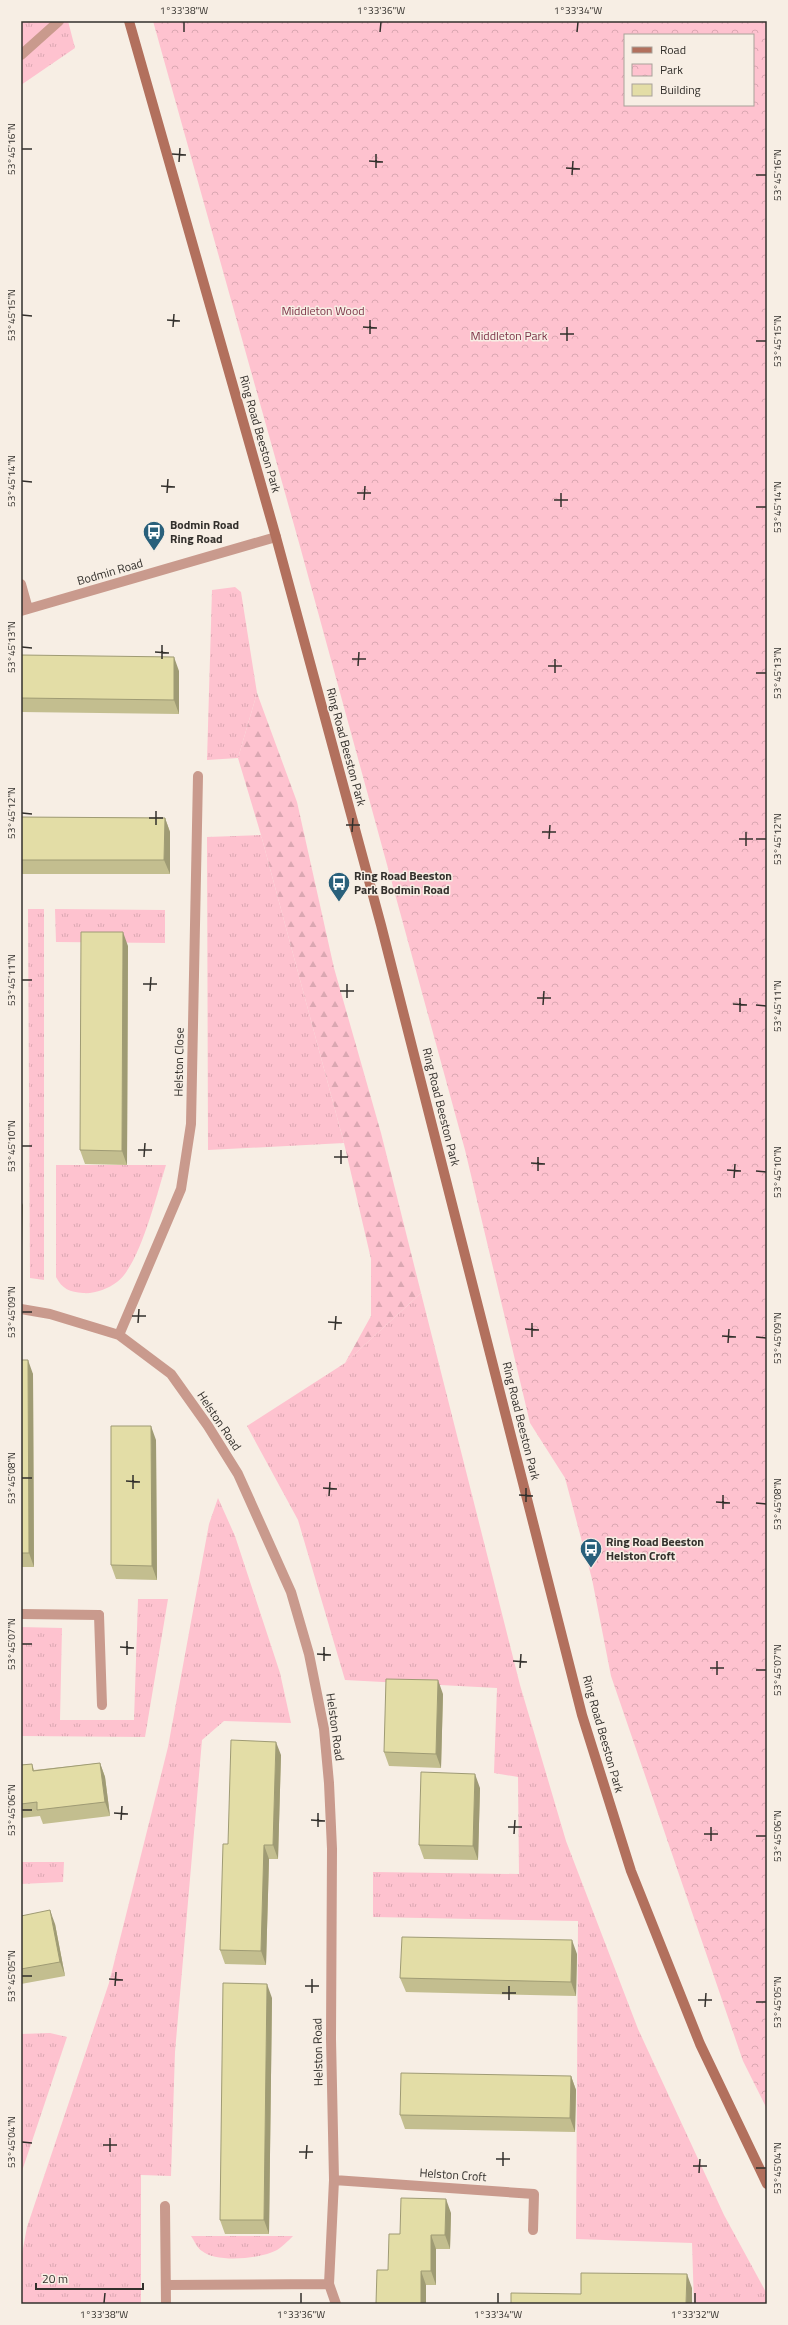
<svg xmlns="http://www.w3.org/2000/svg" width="788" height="2325" font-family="'Titillium Web',sans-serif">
	<defs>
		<pattern id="grass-tufts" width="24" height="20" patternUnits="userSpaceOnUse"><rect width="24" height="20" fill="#fec2cf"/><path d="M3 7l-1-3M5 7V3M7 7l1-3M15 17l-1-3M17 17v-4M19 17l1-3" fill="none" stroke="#daa7b2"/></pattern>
		<pattern id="forest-firs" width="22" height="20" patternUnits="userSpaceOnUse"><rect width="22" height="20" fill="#fec2cf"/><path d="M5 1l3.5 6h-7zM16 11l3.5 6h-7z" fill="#daa7b2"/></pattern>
		<pattern id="park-crowns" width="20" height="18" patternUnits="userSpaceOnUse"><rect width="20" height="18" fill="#fec2cf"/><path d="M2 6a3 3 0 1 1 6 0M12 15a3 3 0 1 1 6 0" fill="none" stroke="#daa7b2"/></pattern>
	</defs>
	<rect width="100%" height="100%" fill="#f7eee4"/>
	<!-- grass -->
	<path fill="url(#grass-tufts)" d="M21,21H68L75,48L21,85Z
		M235,587L241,592L257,693L238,758L207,760L212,590Z
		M261,835L344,1143L208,1150L207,837Z
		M28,909H44V1280L30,1278Z
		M55,909L165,910V943L56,942Z
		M56,1165H166C157,1193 140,1265 117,1282C108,1289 94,1294 83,1293C70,1292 62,1289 56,1277Z
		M421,1293L520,1685L566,1841L638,2029L724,2215L767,2294V2304H694L692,2243L576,2239L578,1921L373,1917V1872L519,1874L518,1777L494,1773L497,1688L345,1680L298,1520L247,1426L345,1363Z
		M218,1498L235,1536L280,1673L291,1723L224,1721L202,1740L175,2052L171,2176L141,2175V2304H21V2259L27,2227L109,1983L168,1747L209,1524Z
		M138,1599H168L145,1737L21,1736V1627L62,1628L60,1720H134Z
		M21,1862H64L63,1882L21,1884Z
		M50,2033L67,2037L21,2174V2034Z
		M191,2236H293C288,2241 282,2247 277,2250C261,2259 216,2263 202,2251C197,2248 194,2240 191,2236Z"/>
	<!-- forest -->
	<path fill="url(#forest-firs)" d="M257,693L297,802L334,968L381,1133L421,1293L345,1363L371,1316V1259L344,1143L261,835L238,758Z"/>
	<!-- park -->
	<path fill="url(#park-crowns)" fill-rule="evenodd" d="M153,21H767V2109L743,2061L611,1676L592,1579L565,1478L530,1423L465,1150L301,550ZM625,35H753V105H625Z"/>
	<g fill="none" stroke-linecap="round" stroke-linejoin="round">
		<!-- lane -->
		<path stroke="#c99a8d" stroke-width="10" d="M21,55L59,21
			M99,1615L102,1705"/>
		<!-- street -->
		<path stroke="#c99a8d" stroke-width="10" d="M21,584L28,609
			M21,611L276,537
			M21,1309L50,1314L119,1335L171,1374L208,1426L238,1474L291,1592L309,1654L324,1729L329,1783L332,1849L331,2039L334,2180L329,2284L336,2304
			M119,1335L181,1189L191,1124L198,776
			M21,1614L99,1615
			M334,2180L534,2194L533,2230
			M165,2206L166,2304
			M166,2285L329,2284"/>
		<!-- secondary -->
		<path stroke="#b2705d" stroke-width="10" d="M129,21L276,537L381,925L582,1715L631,1871L700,2044L767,2184"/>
	</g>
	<!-- wall -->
	<path fill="#c3be8f" d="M21,655L179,671V714L21,712Z
		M21,817L165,818L170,832V874H21Z
		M128,946L127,1165L85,1164L80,1150Z
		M21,1360L33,1374L34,1567H21Z
		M156,1440L157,1580L116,1579L111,1565Z
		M443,1694L441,1768L389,1766L384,1752Z
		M281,1755L278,1859H269L266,1965L225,1964L220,1950L228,1844Z
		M100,1763L105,1777L110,1816L43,1824L40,1816L21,1818V1765L32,1764L34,1770Z
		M480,1788L478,1860L424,1859L419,1845Z
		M21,1916L55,1924L65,1976L21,1984Z
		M577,1954L576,1996L406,1992L400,1978Z
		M272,1998L269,2234H225L220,2220Z
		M571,2076L576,2090L575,2132L405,2129L400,2115Z
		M451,2213L450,2249H436V2285H426L388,2270Z"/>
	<!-- shaded-wall -->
	<path fill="#9f9b74" d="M174,657L179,671V714L174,700Z
		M165,818L170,832V874L164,860Z
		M123,932L128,946L127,1165L122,1151Z
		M21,1201L23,1205L22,1248L21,1246Z
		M28,1360L33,1374L34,1567L29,1553Z
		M151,1426L156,1440L157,1580L152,1566Z
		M438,1680L443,1694L441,1768L436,1754Z
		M276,1742L281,1755L278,1859L273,1845Z
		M100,1763L105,1777L110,1816L105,1802Z
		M475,1774L480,1788L478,1860L473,1846Z
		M264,1845L269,1859L266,1965L261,1951Z
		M50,1910L55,1924L65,1976L60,1962Z
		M572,1940L577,1954L576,1996L571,1982Z
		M267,1984L272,1998L269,2234L264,2220Z
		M571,2076L576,2090L575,2132L570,2118Z
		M446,2199L451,2213L450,2249L445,2235Z
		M431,2235L436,2249V2285L431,2271Z
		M421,2271L426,2285V2304H421Z
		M687,2274L692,2288V2304H686Z"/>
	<!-- building -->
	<path fill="#e3dda6" stroke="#9f9b74" d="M21,655L174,657V700L21,698Z
		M21,817L165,818L164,860H21Z
		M81,932H123L122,1151L80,1150Z
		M21,1360H28L29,1553H21Z
		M111,1426H151L152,1566L111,1565Z
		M386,1679L438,1680L436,1754L384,1752Z
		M231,1740L276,1742L273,1845H264L261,1951L220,1950L223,1844H228Z
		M100,1763L105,1802L37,1810V1802L21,1804V1765L32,1764L33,1771Z
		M421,1772L475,1774L473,1846L419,1845Z
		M50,1910L60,1962L21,1969V1916Z
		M402,1937L572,1940L571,1982L400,1978Z
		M223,1983L267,1984L264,2220H220Z
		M401,2073L571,2076L570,2118L400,2115Z
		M401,2198L446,2199L445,2235H431V2271H421V2304H376L377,2270H388L389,2234H400Z
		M581,2273L687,2274L686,2304H511V2293L581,2294Z"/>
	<!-- ticks -->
	<path fill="none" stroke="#33302c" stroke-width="1.5" d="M184,32V22M380,32L381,22M577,32L578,22M22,149H32M172,154L186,155M369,161L383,162M179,162L180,148M376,168V154M566,168L580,169M572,175L573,161M756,175H766M22,315L32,316M167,320L180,321M173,327L174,314M363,327L377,328M370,334V320M560,334H574M567,341V327M756,341H766M22,481L32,482M161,486L175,487M167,493L168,479M357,493H371M364,500L365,486M554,500H568M561,507V493M756,507H766M22,647L32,648M155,652L169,653M162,659V645M352,659H366M358,666L359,652M548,666H562M555,673V659M756,673H766M22,813L32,814M149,818H163M156,825V811M346,825H360M352,832L353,818M542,832H556M549,839L550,825M739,839H753M756,839H766M746,846V832M22,980H32M143,984H157M150,991L151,977M340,991H354M347,998V984M537,998H551M733,1004L747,1005M543,1005L544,991M756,1005L766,1006M740,1012V998M22,1146H32M138,1150H152M144,1157L145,1143M334,1157H348M531,1163L545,1164M341,1164V1150M727,1170L741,1171M538,1171V1157M756,1171L766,1172M734,1178L735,1164M22,1312H32M132,1316H146M328,1322L342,1323M138,1323L139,1309M525,1329L539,1330M335,1330L336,1316M722,1336L736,1337M532,1337V1323M756,1337L766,1338M728,1343L729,1329M22,1478H32M126,1481L140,1482M323,1488L337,1489M133,1489V1475M519,1495L533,1496M329,1496L330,1482M526,1502V1488M716,1502L730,1503M756,1503L766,1504M723,1509V1495M22,1644H32M120,1647L134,1648M317,1654L331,1655M127,1655V1641M324,1661V1647M513,1661L527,1662M520,1668L521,1654M710,1668H724M756,1670H766M717,1675V1661M22,1810H32M114,1813L128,1814M121,1820L122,1806M311,1820L325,1821M318,1827V1813M508,1827H522M514,1834L515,1820M704,1834H718M756,1836H766M711,1841V1827M22,1976H32M109,1979L123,1980M115,1986L116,1972M305,1986H319M312,1993V1979M502,1993H516M509,2000V1986M698,2000H712M756,2002H766M705,2007L706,1993M22,2142L32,2143M103,2145H117M110,2152V2138M299,2152H313M306,2159L307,2145M496,2159H510M503,2166V2152M693,2166H707M756,2168H766M699,2173L700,2159M104,2303L105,2293M301,2303V2293M498,2303V2293M695,2303V2293"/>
	<!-- icons -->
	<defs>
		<g id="bus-pin" transform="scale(1.15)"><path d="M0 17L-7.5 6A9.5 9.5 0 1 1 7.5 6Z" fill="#29607b" stroke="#f7eee4"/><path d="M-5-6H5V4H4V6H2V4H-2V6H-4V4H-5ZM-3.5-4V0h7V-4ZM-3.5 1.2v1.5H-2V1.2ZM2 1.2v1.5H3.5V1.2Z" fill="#fff"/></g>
	</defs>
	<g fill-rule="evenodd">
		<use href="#bus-pin" x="154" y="532"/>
		<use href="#bus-pin" x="339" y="883"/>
		<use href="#bus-pin" x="591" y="1549"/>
	</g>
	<g text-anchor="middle" stroke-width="3" stroke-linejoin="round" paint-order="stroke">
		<!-- park labels -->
		<g font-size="12" fill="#7d3549" stroke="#f7eee4">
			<text x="323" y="315">Middleton Wood</text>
			<text x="509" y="340">Middleton Park</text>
		</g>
		<!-- street labels -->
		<g font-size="12" fill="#33302c" stroke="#f7eee4">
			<text transform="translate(260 434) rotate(74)" y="4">Ring Road Beeston Park</text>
			<text transform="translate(110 572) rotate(-16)" y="4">Bodmin Road</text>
			<text transform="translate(346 747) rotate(75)" y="4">Ring Road Beeston Park</text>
			<text transform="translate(179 1062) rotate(-89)" y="4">Helston Close</text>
			<text transform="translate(441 1107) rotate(76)" y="4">Ring Road Beeston Park</text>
			<text transform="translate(219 1421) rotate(56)" y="4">Helston Road</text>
			<text transform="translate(521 1421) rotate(76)" y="4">Ring Road Beeston Park</text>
			<text transform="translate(335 1727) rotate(82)" y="4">Helston Road</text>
			<text transform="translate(603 1734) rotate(74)" y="4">Ring Road Beeston Park</text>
			<text transform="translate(318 2052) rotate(-91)" y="4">Helston Road</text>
			<text transform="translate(453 2175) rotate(4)" y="4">Helston Croft</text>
		</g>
		<!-- poi labels -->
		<g font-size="12" font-weight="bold" fill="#33302c" stroke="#f7eee4" text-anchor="start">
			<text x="170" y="529">Bodmin Road<tspan x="170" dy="14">Ring Road</tspan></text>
			<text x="354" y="880">Ring Road Beeston<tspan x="354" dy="14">Park Bodmin Road</tspan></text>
			<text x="606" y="1546">Ring Road Beeston<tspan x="606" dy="14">Helston Croft</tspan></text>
		</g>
	</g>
	<!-- border -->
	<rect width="788" height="2325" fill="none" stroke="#f7eee4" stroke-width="44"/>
	<!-- legend -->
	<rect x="624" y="34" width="130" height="72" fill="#f7eee4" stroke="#a9a29a"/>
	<rect x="632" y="47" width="20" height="6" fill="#b2705d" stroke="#a9a29a"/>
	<text x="660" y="54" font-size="12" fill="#33302c">Road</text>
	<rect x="632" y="64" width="20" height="12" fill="url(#park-crowns)" stroke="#a9a29a"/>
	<text x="660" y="74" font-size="12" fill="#33302c">Park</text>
	<rect x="632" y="84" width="20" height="12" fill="#e3dda6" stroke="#a9a29a"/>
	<text x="660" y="94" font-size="12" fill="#33302c">Building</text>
	<!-- scale -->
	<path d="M36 2283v6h107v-6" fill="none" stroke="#33302c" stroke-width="2"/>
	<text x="42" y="2283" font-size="12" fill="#33302c" stroke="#f7eee4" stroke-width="3" paint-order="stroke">20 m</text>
	<rect x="22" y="22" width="744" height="2281" fill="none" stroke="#33302c" stroke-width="1.5"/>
	<g font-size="10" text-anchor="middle" fill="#33302c">
		<text x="184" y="14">1°33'38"W</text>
		<text x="381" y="14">1°33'36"W</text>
		<text x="578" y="14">1°33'34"W</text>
		<text transform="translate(11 149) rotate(-90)" y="4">53°45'16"N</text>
		<text transform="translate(777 175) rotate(-90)" y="4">53°45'16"N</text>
		<text transform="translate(11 315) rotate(-90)" y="4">53°45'15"N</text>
		<text transform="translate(777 341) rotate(-90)" y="4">53°45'15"N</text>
		<text transform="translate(11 481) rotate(-90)" y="4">53°45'14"N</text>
		<text transform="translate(777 507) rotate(-90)" y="4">53°45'14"N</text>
		<text transform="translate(11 647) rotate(-90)" y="4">53°45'13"N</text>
		<text transform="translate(777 673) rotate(-90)" y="4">53°45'13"N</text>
		<text transform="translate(11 813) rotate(-90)" y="4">53°45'12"N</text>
		<text transform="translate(777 839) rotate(-90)" y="4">53°45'12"N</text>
		<text transform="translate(11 980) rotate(-90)" y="4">53°45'11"N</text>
		<text transform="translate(777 1006) rotate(-90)" y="4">53°45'11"N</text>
		<text transform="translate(11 1146) rotate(-90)" y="4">53°45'10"N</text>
		<text transform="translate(777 1172) rotate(-90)" y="4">53°45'10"N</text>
		<text transform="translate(11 1312) rotate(-90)" y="4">53°45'09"N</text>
		<text transform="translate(777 1338) rotate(-90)" y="4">53°45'09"N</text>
		<text transform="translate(11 1478) rotate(-90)" y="4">53°45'08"N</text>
		<text transform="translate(777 1504) rotate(-90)" y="4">53°45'08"N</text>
		<text transform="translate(11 1644) rotate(-90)" y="4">53°45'07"N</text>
		<text transform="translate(777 1670) rotate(-90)" y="4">53°45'07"N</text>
		<text transform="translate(11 1810) rotate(-90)" y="4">53°45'06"N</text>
		<text transform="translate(777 1836) rotate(-90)" y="4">53°45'06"N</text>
		<text transform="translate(11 1976) rotate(-90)" y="4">53°45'05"N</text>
		<text transform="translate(777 2002) rotate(-90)" y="4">53°45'05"N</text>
		<text transform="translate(11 2142) rotate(-90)" y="4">53°45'04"N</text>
		<text transform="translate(777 2168) rotate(-90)" y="4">53°45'04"N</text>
		<text x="104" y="2318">1°33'38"W</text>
		<text x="301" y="2318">1°33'36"W</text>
		<text x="498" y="2318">1°33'34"W</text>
		<text x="695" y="2318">1°33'32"W</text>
	</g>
</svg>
